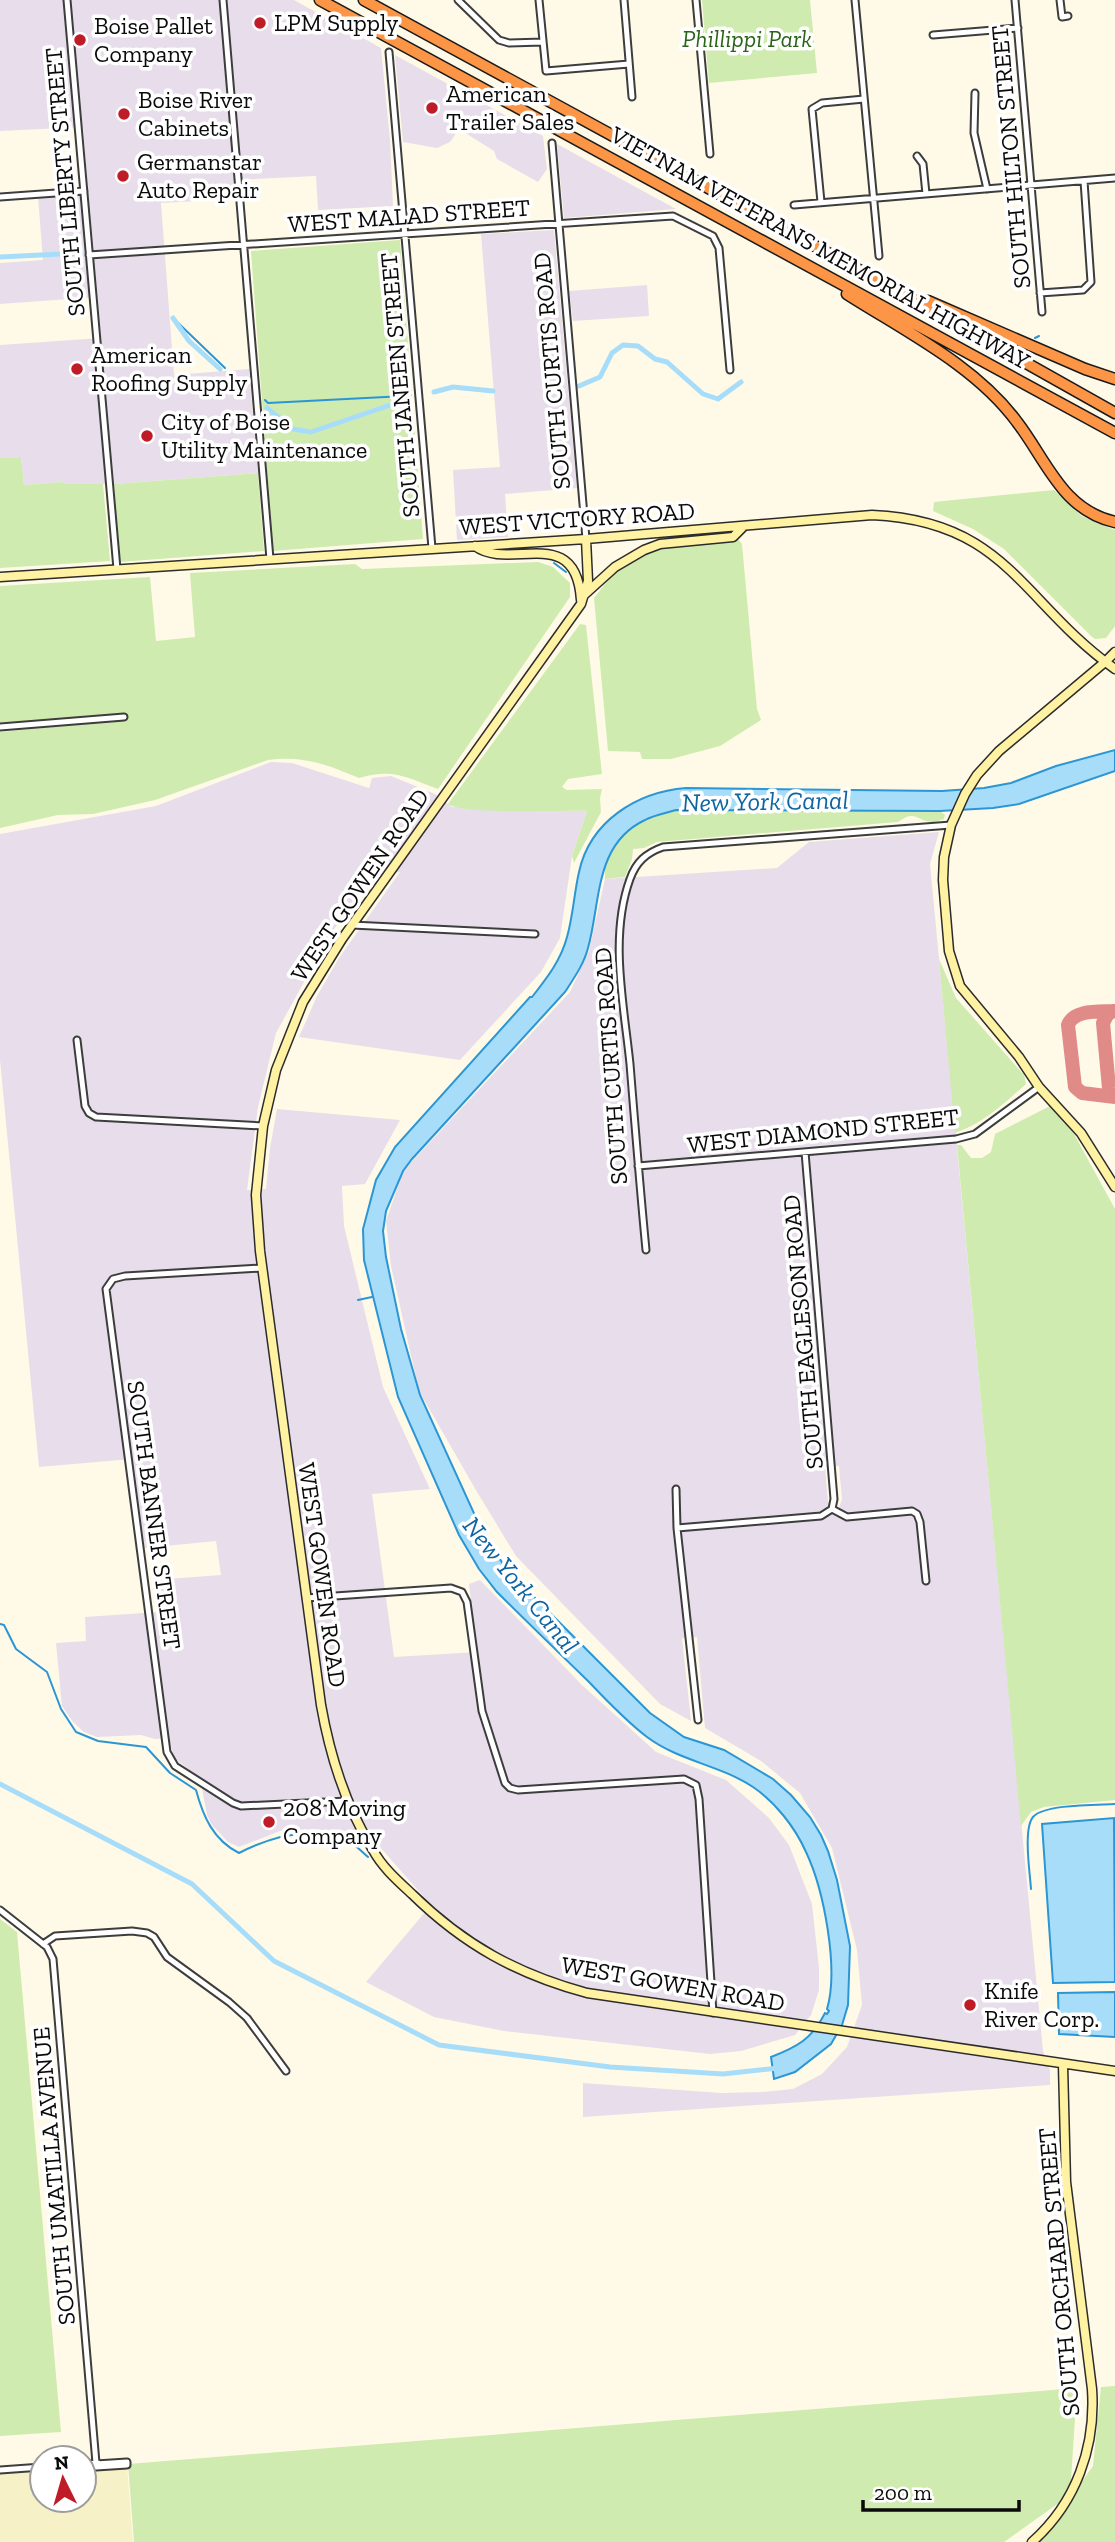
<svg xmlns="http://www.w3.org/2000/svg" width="1115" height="2542" font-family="'Zilla Slab',serif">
	<rect width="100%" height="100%" fill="#fffae7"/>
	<!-- industrial -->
	<path fill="#e8ddea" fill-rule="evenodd" d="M0,0H294L381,48L390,140L393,206L318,210L316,176L234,180L235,199L161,203L174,375L249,369L258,473L114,484H67L62,482L24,485L21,457L0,458V345L101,338L97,297L0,304V263L43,260L38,197L88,192L83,127L0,131Z
		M395,55L543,136L547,169L538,182L497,159L494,151L459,129L450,142L437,148L403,142Z
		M557,144L676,209L564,218Z
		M554,230L577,488L505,494L508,537L457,540L453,470L500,467L481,234Z
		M647,285L649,316L573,321L569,291Z
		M271,762L292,763L369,788L372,778L391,776L435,794L452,807L587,811L572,856L560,938L541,972L460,1060L299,1037L317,996L339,958L400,872L375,876L331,933L276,1033L258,1107L247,1190L266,1189L270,1148L277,1109L400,1120L365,1184L342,1186L344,1226L383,1387L430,1489L372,1494L394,1657L477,1652L469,1584L480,1580L582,1685L656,1752L726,1780L769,1818L789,1845L812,1904L819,1968V1990L811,2015L795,2035L741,2051L710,2054L504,2031L434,2017L366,1982L431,1905L379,1846L343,1833L314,1829L280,1831L239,1847L228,1842L212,1825L207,1815L200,1778L174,1758L169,1738L155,1739L141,1735L97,1737L84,1732L73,1722L62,1706L56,1643L86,1641L85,1617L158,1612L154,1580L221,1575L216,1541L145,1548L131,1459L39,1467L0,1060V834L156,806Z
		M939,832L930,864L1043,2051L1050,2070V2085L583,2117V2083L721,2093L763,2092L793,2089L822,2074L847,2047L862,2005L857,1950L832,1848L800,1793L761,1761L705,1728L697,1637L682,1638L691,1721L660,1704L516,1556L477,1492L419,1391L391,1266L386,1221L403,1171L570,992L589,951L605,879L777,868L809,842ZM839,1466L842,1499L836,1517L828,1502L825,1467Z"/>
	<!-- farmland -->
	<path fill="#f6f1c6" d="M127,2466L133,2542H0V2472L42,2470V2500H84V2468Z"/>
	<!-- green -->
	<path fill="#d0ebaf" d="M702,0H810L817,73L709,83Z
		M400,240L423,539L273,551L251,251Z
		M21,457L24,485L62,482L67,484H103L110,561L0,568V458Z
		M258,473L264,551L120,562L114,484Z
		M1054,490L1082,516L1115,530V626L1106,638L1095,639L1091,636L1004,549L973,529L933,511L934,502Z
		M739,540L742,544L757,709L761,720L720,746L671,759H642L640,752L608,751L594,598C602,588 610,577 619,569C648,540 701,543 739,540Z
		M538,562L553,567L570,583V597L438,789C406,777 393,768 359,778C328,765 303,755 268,760L155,800L93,814L58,815L0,828V732L127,720L125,714L0,724V586L150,577L156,641L195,637L190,573L355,564L362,569Z
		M580,624L586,625L602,774L568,779L562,787L567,790L602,789L600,798L601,812L574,863L572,856L587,811C563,810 462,815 448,804Z
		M676,810L940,811L945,815L944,819C940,820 936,822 932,822C916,821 916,809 898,822L657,842L644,848L633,849L632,859L625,877L605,879V860L620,838L644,820Z
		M939,959L956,998L1024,1075L1026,1084C1003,1104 984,1123 955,1133Z
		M1050,1106L1074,1134L1115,1209V1800L1044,1807L1031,1812L1021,1826L957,1145H961L971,1158H982L991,1152L995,1134Z
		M0,1919L17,1932L61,2432L0,2436Z
		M1115,2386V2542H1025L1062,2509L1093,2466L1101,2387Z
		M1077,2388L1070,2495L1004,2542H134L128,2464Z"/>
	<!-- water -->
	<path fill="#a8ddfa" stroke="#2b96d5" stroke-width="2" d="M1115,750V771L1019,804L993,808L940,811L676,810C666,813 654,815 645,820C594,844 601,902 588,948C584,964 574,978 565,992L412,1159L403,1171L386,1211L383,1231L386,1257L401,1329L420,1395L483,1533L507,1570L650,1713L684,1737L724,1750L773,1779L791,1795L810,1817L821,1835L828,1851L837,1880L850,1946L848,2005L842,2025L831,2044L795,2072L774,2079L771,2057C797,2047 812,2039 825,2013L827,2014L829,2011L827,2009C839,1969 824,1890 806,1852C795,1827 775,1802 753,1787C720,1765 679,1761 647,1737C626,1721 607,1701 589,1682C558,1652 527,1622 497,1592L479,1569L459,1535L398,1397L364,1260L363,1229L376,1180L395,1147L530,997H532C547,978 561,960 567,937C573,916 574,894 579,872C590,821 637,792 686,788L942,791L984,788L1011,783L1056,766Z
		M1114,1818L1115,1982L1053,1983L1042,1824Z
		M1115,1992V2037L1059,2034L1058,1993Z"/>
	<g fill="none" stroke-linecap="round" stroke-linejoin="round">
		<!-- stream -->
		<path stroke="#2b96d5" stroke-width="2" d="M173,318L225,368
			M1035,338L1039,336
			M265,400L268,403L405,396L411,391
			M554,563L566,572
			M358,1300L372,1297
			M0,1624L4,1625L16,1649L47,1672L61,1709L76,1732L98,1741L146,1747L170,1773L196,1790C203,1816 213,1840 239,1853C272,1836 309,1826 346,1840C354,1843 361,1851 368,1857
			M1031,1889C1030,1873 1023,1829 1033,1817C1044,1804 1097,1805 1115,1804"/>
		<!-- canal -->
		<path stroke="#a8ddfa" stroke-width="5" d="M0,257L81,253
			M173,318L189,341L220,369
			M579,386L600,377L612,353L623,345L638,346L655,359L667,362L703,394L718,399L741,382
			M434,392L453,387L493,391
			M267,408L293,429L311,432L405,400
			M0,1784L192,1884L274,1961L439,2045L610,2067L723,2074L779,2068"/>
		<!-- taxiway -->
		<path stroke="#e08b88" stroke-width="14" d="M1113,1011L1107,1015L1103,1023L1109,1088L1115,1096
			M1115,1011C1100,1012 1074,1009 1068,1025L1075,1087L1082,1093L1115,1097"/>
		<!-- street casing -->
		<g stroke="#3d3d3d" stroke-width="9">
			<path id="street" d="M67,0L117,569
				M223,0L270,559
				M458,0L499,40L509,43L543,42
				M539,0L546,71L629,64
				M624,0L632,97
				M696,0L710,154
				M855,0L879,256
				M1015,0L1042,312
				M1060,0L1062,17L1068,16
				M933,35L1018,28
				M389,52L432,548
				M975,93L974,133L987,189
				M552,143L586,539
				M917,156L923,164L926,194
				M0,197L84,191
				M821,202L812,109L822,103L864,99
				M794,205L1115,178
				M89,255L673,216L713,236L719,248L730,370
				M1040,293L1083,290L1091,282L1084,181
				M0,727L124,717
				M352,925L535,934
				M77,1040L85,1106L89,1113L96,1117L263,1126
				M805,1152L834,1499L832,1509
				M638,1166L956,1139L975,1134L1039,1087
				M646,1250C640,1188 635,1126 630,1064C624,1005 609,937 630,879C636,862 646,853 663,847L951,825
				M262,1268L125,1276L113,1279L106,1289L167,1752L175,1766L233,1803L241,1806L348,1801
				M676,1489L677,1528L698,1720
				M832,1509L847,1517L912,1511L917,1514L920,1522L926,1581
				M677,1528L821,1516L832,1509
				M306,1598L451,1588L462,1592L467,1602L482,1711L505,1783L510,1788L518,1790L684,1779L696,1785L699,1799L713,2013
				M0,1910L47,1947L53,1959L96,2463
				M43,1944L55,1936L132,1931L147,1933L154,1937L167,1957L229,2002L247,2018L286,2071
				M127,2462V2465L96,2467V2464Z
				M84,2464L98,2463
				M0,2470L42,2467"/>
		</g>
		<!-- secondary casing -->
		<g stroke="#2c2c2c" stroke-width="11">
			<path id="secondary" d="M586,539L588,581L581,604L342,939L303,1002L276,1070L263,1126L256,1195L260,1251L321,1705C330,1756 345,1805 373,1850C382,1867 398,1881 412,1894C464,1945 517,1974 587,1993L1115,2071
				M475,546C509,572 576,522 581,600
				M0,577L586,539L872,515C1007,521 1021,602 1115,669
				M584,595L615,567L644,550L660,544L733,537L744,526
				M1115,652L1105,662L999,751L977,775L965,794L951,825L944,857L943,880L949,951L960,986L1019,1057L1039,1087L1081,1133L1115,1187
				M1032,2542C1076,2503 1096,2447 1092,2389L1066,2182L1063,2065"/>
		</g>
		<!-- highway casing -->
		<g stroke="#1b1b1b" stroke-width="13">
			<path id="highway" d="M320,0L1115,433
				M364,0L923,305L1115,413
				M847,294C905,331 976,366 1017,422C1047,461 1062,510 1115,522
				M928,301L1085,369L1115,379"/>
		</g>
		<!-- street -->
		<use href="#street" stroke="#fff" stroke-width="5"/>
		<!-- secondary -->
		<use href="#secondary" stroke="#fff2a2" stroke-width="8"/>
		<!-- highway -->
		<use href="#highway" stroke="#fd9547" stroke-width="10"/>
	</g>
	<!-- markers -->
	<g fill="#c01c28" stroke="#fff" stroke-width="2.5">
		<circle cx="260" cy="23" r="7"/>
		<circle cx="80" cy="40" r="7"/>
		<circle cx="432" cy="108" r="7"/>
		<circle cx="124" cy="114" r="7"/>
		<circle cx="123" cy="176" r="7"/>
		<circle cx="77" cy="369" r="7"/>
		<circle cx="147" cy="436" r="7"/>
		<circle cx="269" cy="1822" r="7"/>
		<circle cx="970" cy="2005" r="7"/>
	</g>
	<g text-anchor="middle" stroke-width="7" stroke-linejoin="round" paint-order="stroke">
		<!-- poi labels -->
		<g font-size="24" fill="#0a0a0a" stroke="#fff" text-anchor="start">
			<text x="274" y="31">LPM Supply</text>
			<text x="94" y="34">Boise Pallet<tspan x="94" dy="28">Company</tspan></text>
			<text x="446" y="102">American<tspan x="446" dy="28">Trailer Sales</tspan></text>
			<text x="138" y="108">Boise River<tspan x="138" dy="28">Cabinets</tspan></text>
			<text x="137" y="170">Germanstar<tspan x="137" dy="28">Auto Repair</tspan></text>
			<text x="91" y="363">American<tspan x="91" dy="28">Roofing Supply</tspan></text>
			<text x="161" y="430">City of Boise<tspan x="161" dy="28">Utility Maintenance</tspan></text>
			<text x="283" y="1816">208 Moving<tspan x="283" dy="28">Company</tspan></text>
			<text x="984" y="1999">Knife<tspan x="984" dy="28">River Corp.</tspan></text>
		</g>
		<!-- park labels -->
		<g font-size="24" font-style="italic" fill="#2a6418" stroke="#fff">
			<text x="747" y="47">Phillippi Park</text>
		</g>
		<!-- street labels -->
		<g font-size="24" fill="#0a0a0a" stroke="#fff">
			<text transform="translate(1011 157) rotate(-95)" y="8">SOUTH HILTON STREET</text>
			<text transform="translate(65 182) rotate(-95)" y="8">SOUTH LIBERTY STREET</text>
			<text transform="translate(409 216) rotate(-4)" y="8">WEST MALAD STREET</text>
			<text transform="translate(820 248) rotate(29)" y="8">VIETNAM VETERANS MEMORIAL HIGHWAY</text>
			<text transform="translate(552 371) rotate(-95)" y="8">SOUTH CURTIS ROAD</text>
			<text transform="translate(400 385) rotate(-95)" y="8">SOUTH JANEEN STREET</text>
			<text transform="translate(577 519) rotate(-4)" y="8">WEST VICTORY ROAD</text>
			<text transform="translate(360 885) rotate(-56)" y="8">WEST GOWEN ROAD</text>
			<text transform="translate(611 1066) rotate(-94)" y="8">SOUTH CURTIS ROAD</text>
			<text transform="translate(823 1131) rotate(-6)" y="8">WEST DIAMOND STREET</text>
			<text transform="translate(803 1332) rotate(-95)" y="8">SOUTH EAGLESON ROAD</text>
			<text transform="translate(154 1515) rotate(82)" y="8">SOUTH BANNER STREET</text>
			<text transform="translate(322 1575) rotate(82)" y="8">WEST GOWEN ROAD</text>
			<text transform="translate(673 1984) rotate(10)" y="8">WEST GOWEN ROAD</text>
			<text transform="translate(54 2176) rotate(-95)" y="8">SOUTH UMATILLA AVENUE</text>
			<text transform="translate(1059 2272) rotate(-95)" y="8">SOUTH ORCHARD STREET</text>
		</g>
		<!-- water labels -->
		<g font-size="26" font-style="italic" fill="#0e65a1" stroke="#fff">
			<text transform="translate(765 801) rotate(-1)" y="9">New York Canal</text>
			<text transform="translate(521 1585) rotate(51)" y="9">New York Canal</text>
		</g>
	</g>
	<!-- north arrow -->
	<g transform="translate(63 2479) rotate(355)"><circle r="33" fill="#ffffff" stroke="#9d9d9d" stroke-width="2"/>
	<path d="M0-5L12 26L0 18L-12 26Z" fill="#c01c28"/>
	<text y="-10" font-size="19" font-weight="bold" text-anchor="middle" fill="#0a0a0a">N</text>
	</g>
	<!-- scale -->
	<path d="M863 2500v10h156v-10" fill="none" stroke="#0a0a0a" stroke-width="3.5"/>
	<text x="874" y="2500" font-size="21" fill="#0a0a0a" stroke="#ffffff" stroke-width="5" paint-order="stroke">200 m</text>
</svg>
